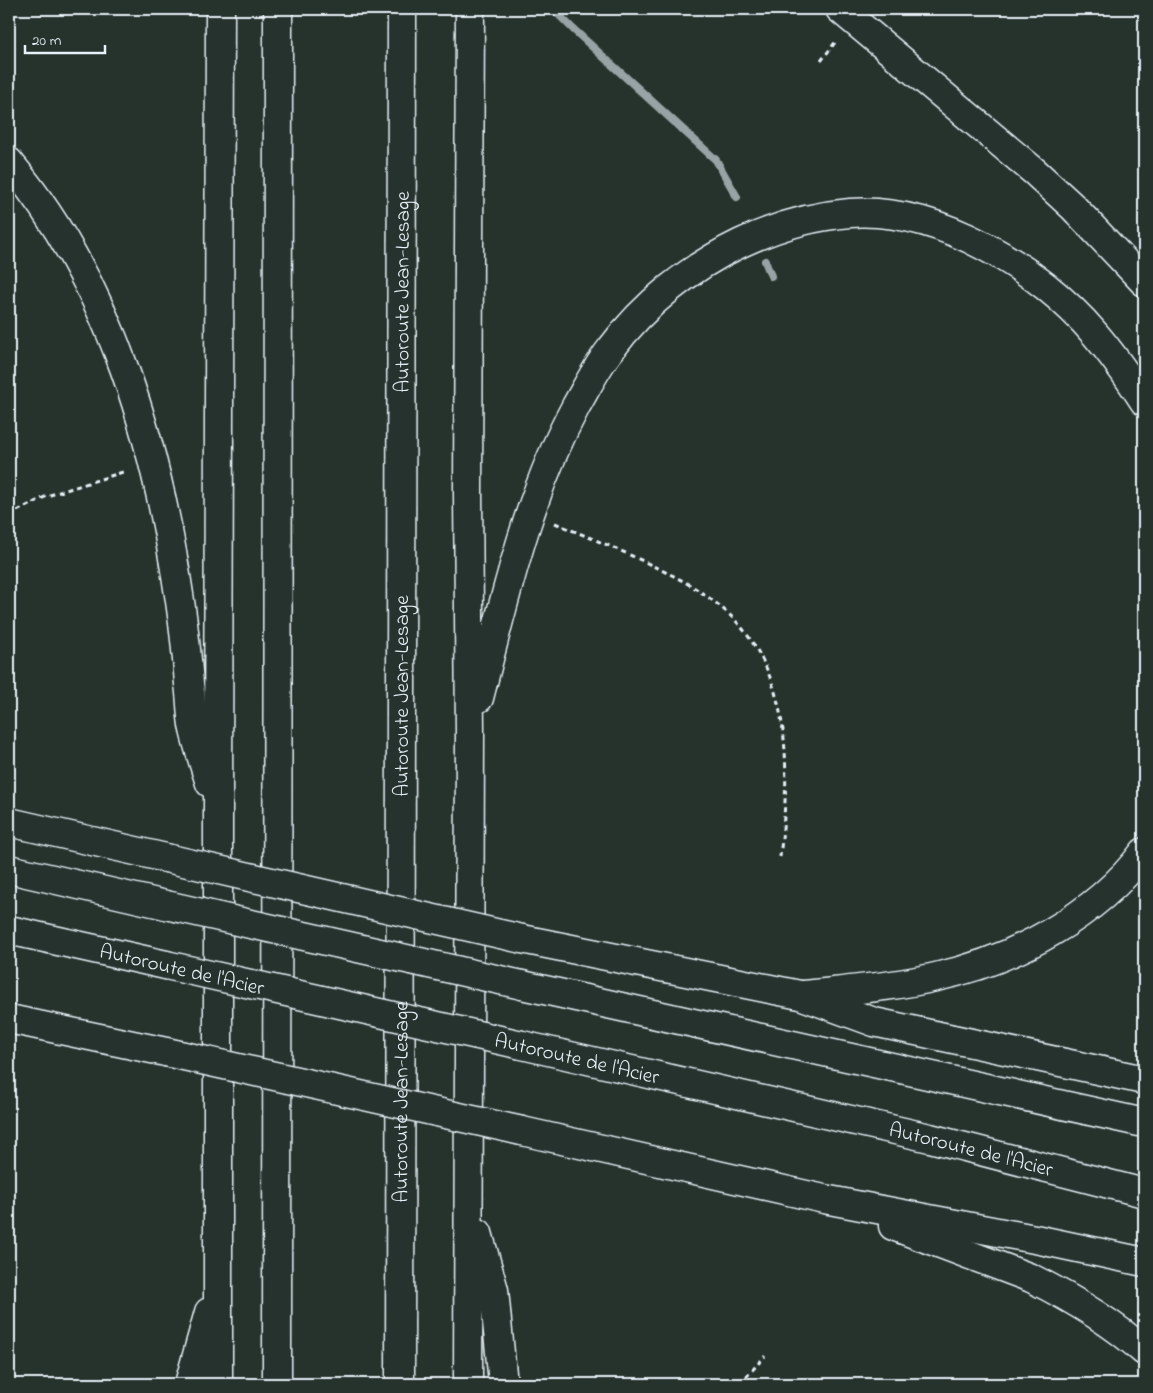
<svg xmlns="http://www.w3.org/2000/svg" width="1153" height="1393" font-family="'Indie Flower',sans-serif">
	<rect width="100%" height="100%" fill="#26332d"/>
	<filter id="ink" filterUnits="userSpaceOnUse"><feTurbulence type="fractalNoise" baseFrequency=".02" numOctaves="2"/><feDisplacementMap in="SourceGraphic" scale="10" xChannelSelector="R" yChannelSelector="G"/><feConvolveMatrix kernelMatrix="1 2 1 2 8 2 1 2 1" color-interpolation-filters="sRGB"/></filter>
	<g filter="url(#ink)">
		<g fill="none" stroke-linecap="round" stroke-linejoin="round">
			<!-- stream -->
			<path stroke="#98a3a5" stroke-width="8" d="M553,9L573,29L716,160L737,197
				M765,261L771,276"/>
			<!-- highway casing -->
			<g stroke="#e8f1f8" stroke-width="31">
				<g id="highway">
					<path d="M840,9L1035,172L1073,207L1144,282"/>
					<path d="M9,162C112,285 157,445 180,601C184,628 187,656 189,684C191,697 191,712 193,725C197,745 204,764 210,783"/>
					<path d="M479,698C505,598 527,497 576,406C587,387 597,366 611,349C644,304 691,267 741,243C775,227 812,216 850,213C939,207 1039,268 1095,334C1113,355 1129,378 1144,401"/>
					<path d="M9,822L166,858"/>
					<path d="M9,869L166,905"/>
					<path d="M9,930L166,965"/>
					<path d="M522,939L800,995L874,1022L1144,1080"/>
					<path d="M522,985L1144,1123"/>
					<path d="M804,995C848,990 893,987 936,977C1014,960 1096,916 1144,852"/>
					<path d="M9,1019L166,1052"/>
					<path id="s1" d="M522,1045L930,1138L1144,1193"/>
					<path d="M522,1131L824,1199L1040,1240L1144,1262"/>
					<path d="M893,1226L1031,1278C1071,1298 1111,1321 1144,1351"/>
					<path d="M478,1233L494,1290L503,1384"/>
					<path d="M189,1384L209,1312"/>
					<path d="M218,1384V811L220,9"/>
					<path d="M277,1384L278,9"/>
					<path id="s2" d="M400,1384L402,9"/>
					<path d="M468,1384L470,733L468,492L470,9"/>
				</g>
			</g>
			<!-- path -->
			<path stroke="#e8f1f8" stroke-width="3" stroke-dasharray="5 4" stroke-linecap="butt" d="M821,61L837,40
				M9,515L47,496L126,471
				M555,523C590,538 626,552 659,569C670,574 680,579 690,585C709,597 728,611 742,628C794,693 789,780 780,857
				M740,1384L765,1356"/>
			<!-- highway -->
			<use href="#highway" stroke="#26332d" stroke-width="28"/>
			<!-- highway-bridge casing -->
			<g stroke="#e8f1f8" stroke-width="31" stroke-linecap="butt">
				<path id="highway-bridge" d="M166,858L522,939
					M166,905L522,985
					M166,965L522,1045
					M166,1052L522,1131"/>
			</g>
			<!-- highway-bridge -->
			<use href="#highway-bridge" stroke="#26332d" stroke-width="28"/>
		</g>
	</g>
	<g text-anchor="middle" stroke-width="4.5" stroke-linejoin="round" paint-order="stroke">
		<!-- street labels -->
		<g font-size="21" fill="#e8f1f8" stroke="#26332d">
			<text dy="7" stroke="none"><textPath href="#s2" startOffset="1092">Autoroute Jean-Lesage</textPath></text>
			<text dy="7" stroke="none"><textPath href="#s2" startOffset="688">Autoroute Jean-Lesage</textPath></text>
			<text transform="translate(182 969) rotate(13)" y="7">Autoroute de l'Acier</text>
			<text transform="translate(577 1058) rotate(13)" y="7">Autoroute de l'Acier</text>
			<text dy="7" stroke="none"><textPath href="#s2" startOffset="282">Autoroute Jean-Lesage</textPath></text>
			<text dy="7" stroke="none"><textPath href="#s1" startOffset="461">Autoroute de l'Acier</textPath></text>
		</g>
	</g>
	<!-- margin -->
	<rect width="1153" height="1393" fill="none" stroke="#26332d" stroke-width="30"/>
	<rect x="15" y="15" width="1123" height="1363" fill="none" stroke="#e8f1f8" stroke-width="2" filter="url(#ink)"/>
	<!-- scale -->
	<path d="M25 45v8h80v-8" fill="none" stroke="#e8f1f8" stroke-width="2.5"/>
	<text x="32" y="45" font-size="15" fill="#e8f1f8" stroke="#26332d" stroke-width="4" paint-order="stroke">20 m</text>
</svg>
